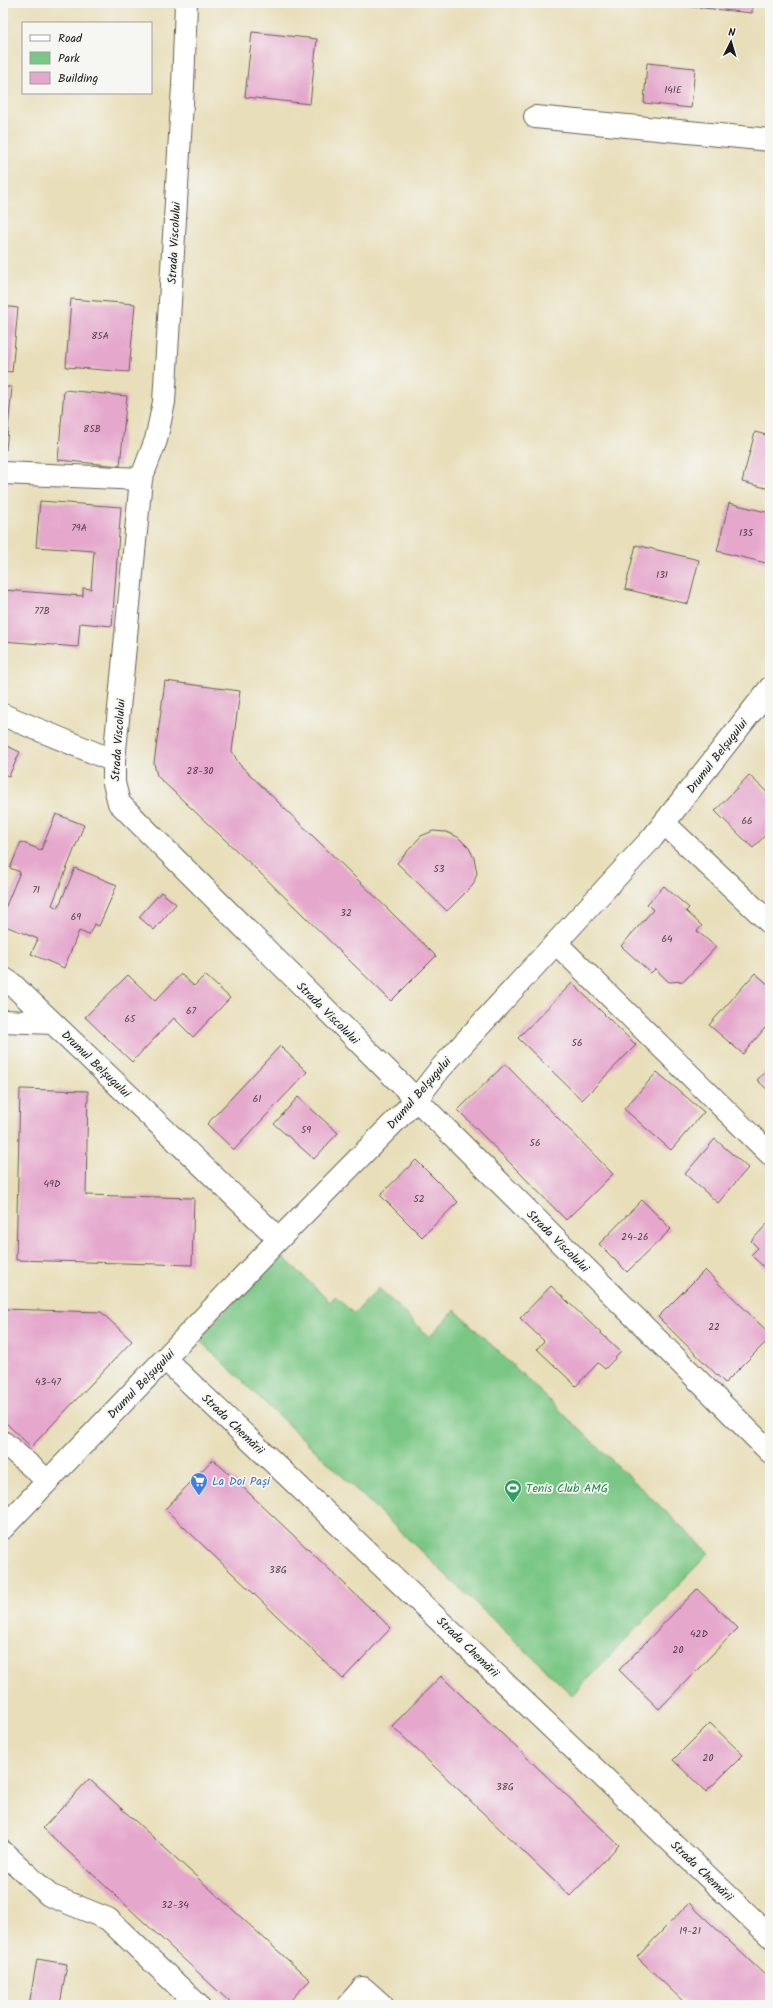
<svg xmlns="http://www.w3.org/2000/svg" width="773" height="2008" font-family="Kalam,sans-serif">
	<rect width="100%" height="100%" fill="#f6f6f2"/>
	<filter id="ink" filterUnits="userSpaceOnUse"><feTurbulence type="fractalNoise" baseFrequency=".025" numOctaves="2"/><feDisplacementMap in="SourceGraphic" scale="8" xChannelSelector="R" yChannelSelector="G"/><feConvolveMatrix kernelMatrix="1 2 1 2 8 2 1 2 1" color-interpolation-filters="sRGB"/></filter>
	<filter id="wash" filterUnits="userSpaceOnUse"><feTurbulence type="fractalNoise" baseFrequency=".012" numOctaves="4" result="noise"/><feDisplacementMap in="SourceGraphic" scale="16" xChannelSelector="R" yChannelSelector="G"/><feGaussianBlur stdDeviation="0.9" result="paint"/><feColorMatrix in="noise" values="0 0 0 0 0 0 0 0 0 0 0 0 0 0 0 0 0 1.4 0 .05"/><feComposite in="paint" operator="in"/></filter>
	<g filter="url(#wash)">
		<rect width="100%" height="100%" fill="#e8deb9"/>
		<!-- green -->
		<path fill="#7ac785" stroke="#4b7250" d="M280,1254L330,1302L335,1296L354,1314L379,1288L429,1337L455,1310L709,1553L572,1695L198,1339Z"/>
		<g id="blocks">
			<!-- building -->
			<path fill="#e5a7cc" d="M655,3H752V13Z
				M252,32L317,39L310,104L245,97Z
				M647,63L695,68L691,108L644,103Z
				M71,299L135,304L129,372L66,367Z
				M3,306L18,308L12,372L3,371Z
				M3,387H12L6,450L3,449Z
				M64,390L127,396L120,466L58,460Z
				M755,432L770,436V489L742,482Z
				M40,501L121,507L112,626L80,623L78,647L3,641V590L83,596V588L91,589L94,551L36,547Z
				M729,503L770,513V564L717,551Z
				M636,545L699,560L688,604L625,589Z
				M165,681L240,691L232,751L239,764L436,956L391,1001L255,868L157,776L154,763Z
				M3,744L20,752L9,776L3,774Z
				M749,775L770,795V830L753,848L715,811Z
				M56,814L84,825L52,905L58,908L75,868L117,885L99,926L94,924L89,935L79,931L64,968L31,954L38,939L3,925V913L20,872L10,868L21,842L41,850Z
				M433,831L446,832L458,837L469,848L474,858L477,873L473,885L447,911L397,863L421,836Z
				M664,886L689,908L686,911L702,926L697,931L716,947L684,981L669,982L655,969L651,973L621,946L653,910L647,904Z
				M161,892L176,904L154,930L139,917Z
				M755,973L770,986V1022L743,1054L709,1025Z
				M181,974L194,986L205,975L230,998L193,1037L174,1018L132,1062L85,1017L128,975L155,1001Z
				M572,983L636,1045L582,1100L518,1038Z
				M280,1046L307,1072L234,1150L207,1124Z
				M505,1064L613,1174L566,1220L458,1110Z
				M770,1066V1092L757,1080Z
				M657,1072L704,1112L671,1150L624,1109Z
				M20,1089L88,1091L86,1195L194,1198L192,1265L16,1260Z
				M298,1097L338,1133L314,1159L274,1124Z
				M715,1139L748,1168L718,1203L685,1174Z
				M416,1160L458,1202L422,1237L380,1195Z
				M642,1200L671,1229L627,1272L599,1244Z
				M770,1221V1273L751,1255L758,1248L751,1241Z
				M705,1270L770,1334V1338L725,1383L658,1317Z
				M551,1286L621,1352L605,1369L598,1363L576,1386L537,1349L544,1341L520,1318Z
				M3,1309L101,1312L132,1341L31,1447L3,1420Z
				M213,1459L391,1628L343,1679L165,1509Z
				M697,1589L738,1628L659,1709L619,1670Z
				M441,1676L619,1845L570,1896L392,1726Z
				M710,1723L743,1755L706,1792L673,1760Z
				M89,1779L310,1980L286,2005H233L43,1828Z
				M689,1903L770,1980V2005H687L637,1957Z
				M37,1959L67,1964L60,2005H29Z"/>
		</g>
	</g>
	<g filter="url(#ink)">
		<use href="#blocks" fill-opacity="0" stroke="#636053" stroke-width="1"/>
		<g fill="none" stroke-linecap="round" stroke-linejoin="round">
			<!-- minor casing -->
			<g stroke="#636053" stroke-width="24">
				<path id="minor" d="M186,3L183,86L164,402L156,440L141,479L114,761V783L119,803L770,1452
					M535,117L770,140
					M3,473L141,479
					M3,715L114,761
					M665,824L770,923
					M557,944L770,1154
					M3,978L12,984L53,1023L279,1239
					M3,1021L53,1023
					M165,1359L770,1936
					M3,1442L48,1481
					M3,1528L279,1239L416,1100L440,1069L653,837L770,688
					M3,1852L49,1895L108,1919L198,2005
					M348,2005L363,1988L382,2005"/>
			</g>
			<!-- minor -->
			<use href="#minor" stroke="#fff" stroke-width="22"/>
		</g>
	</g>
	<!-- icons -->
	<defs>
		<g id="supermarket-pin" transform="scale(0.9)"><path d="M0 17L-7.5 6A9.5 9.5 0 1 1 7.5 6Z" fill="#3f7fe0" stroke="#f6f6f2"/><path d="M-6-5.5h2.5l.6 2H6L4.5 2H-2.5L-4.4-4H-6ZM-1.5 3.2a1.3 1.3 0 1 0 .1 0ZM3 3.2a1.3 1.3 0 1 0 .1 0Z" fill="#fff"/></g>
		<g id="stadium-pin" transform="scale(0.9)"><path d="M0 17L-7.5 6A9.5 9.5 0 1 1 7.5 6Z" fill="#2e9e5b" stroke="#f6f6f2"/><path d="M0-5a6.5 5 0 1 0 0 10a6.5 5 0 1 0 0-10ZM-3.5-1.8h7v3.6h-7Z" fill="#fff"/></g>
	</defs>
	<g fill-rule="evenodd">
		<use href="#supermarket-pin" x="199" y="1481"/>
		<use href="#stadium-pin" x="513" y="1488"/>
	</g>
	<g text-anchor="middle" stroke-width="3.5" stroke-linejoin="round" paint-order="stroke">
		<!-- number labels -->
		<g font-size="10" fill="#4e3f48">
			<text x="673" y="93">141E</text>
			<text x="100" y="339">85A</text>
			<text x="92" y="432">85B</text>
			<text x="79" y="531">79A</text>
			<text x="746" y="536">135</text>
			<text x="662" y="578">131</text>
			<text x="42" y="614">77B</text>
			<text x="200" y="774">28-30</text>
			<text x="747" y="824">66</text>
			<text x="439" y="872">53</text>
			<text x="36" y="893">71</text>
			<text x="346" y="916">32</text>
			<text x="76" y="920">69</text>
			<text x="667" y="942">64</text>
			<text x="191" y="1014">67</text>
			<text x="130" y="1022">65</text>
			<text x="577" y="1046">56</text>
			<text x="257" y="1102">61</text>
			<text x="306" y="1133">59</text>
			<text x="535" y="1146">56</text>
			<text x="52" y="1187">49D</text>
			<text x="419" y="1202">52</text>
			<text x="635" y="1240">24-26</text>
			<text x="714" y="1330">22</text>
			<text x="48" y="1385">43-47</text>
			<text x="278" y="1573">38G</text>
			<text x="699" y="1637">42D</text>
			<text x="678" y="1653">20</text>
			<text x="708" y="1761">20</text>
			<text x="505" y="1790">38G</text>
			<text x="175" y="1908">32-34</text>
			<text x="690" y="1934">19-21</text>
		</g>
		<!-- street labels -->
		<g font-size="12" fill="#1c1c1c" stroke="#f6f6f2">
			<text transform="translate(174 243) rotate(-87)" y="4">Strada Viscolului</text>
			<text transform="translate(118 740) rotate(-86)" y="4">Strada Viscolului</text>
			<text transform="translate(717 756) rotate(-52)" y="4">Drumul Belșugului</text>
			<text transform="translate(328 1013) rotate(45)" y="4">Strada Viscolului</text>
			<text transform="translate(96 1064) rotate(44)" y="4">Drumul Belșugului</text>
			<text transform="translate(419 1093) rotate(-49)" y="4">Drumul Belșugului</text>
			<text transform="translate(558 1241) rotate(45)" y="4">Strada Viscolului</text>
			<text transform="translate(141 1384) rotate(-46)" y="4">Drumul Belșugului</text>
			<text transform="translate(233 1424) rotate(44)" y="4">Strada Chemării</text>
			<text transform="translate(468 1647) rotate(44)" y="4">Strada Chemării</text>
			<text transform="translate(702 1871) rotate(44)" y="4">Strada Chemării</text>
		</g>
		<!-- shop labels -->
		<g font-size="12" fill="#366cbe" stroke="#f6f6f2" text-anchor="start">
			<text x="212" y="1485">La Doi Pași</text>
		</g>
		<!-- leisure labels -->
		<g font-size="12" fill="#27864d" stroke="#f6f6f2" text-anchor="start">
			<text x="526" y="1492">Tenis Club AMG</text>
		</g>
	</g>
	<!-- margin -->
	<rect width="773" height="2008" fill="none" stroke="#f6f6f2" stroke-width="16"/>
	<!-- legend -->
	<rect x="22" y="22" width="130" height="72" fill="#f6f6f2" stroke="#9f9f9c"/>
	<rect x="30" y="35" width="20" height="6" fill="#ffffff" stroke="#9f9f9c"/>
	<text x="58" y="42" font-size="12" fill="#1c1c1c">Road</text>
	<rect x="30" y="52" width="20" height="12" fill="#7ac785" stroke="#9f9f9c"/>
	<text x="58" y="62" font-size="12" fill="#1c1c1c">Park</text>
	<rect x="30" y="72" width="20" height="12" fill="#e5a7cc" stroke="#9f9f9c"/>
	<text x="58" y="82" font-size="12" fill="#1c1c1c">Building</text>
	<!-- north arrow -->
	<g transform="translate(731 42) rotate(5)" stroke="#f6f6f2" stroke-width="3" paint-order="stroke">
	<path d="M0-3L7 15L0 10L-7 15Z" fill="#1c1c1c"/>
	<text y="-6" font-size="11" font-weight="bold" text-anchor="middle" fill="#1c1c1c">N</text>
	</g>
</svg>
